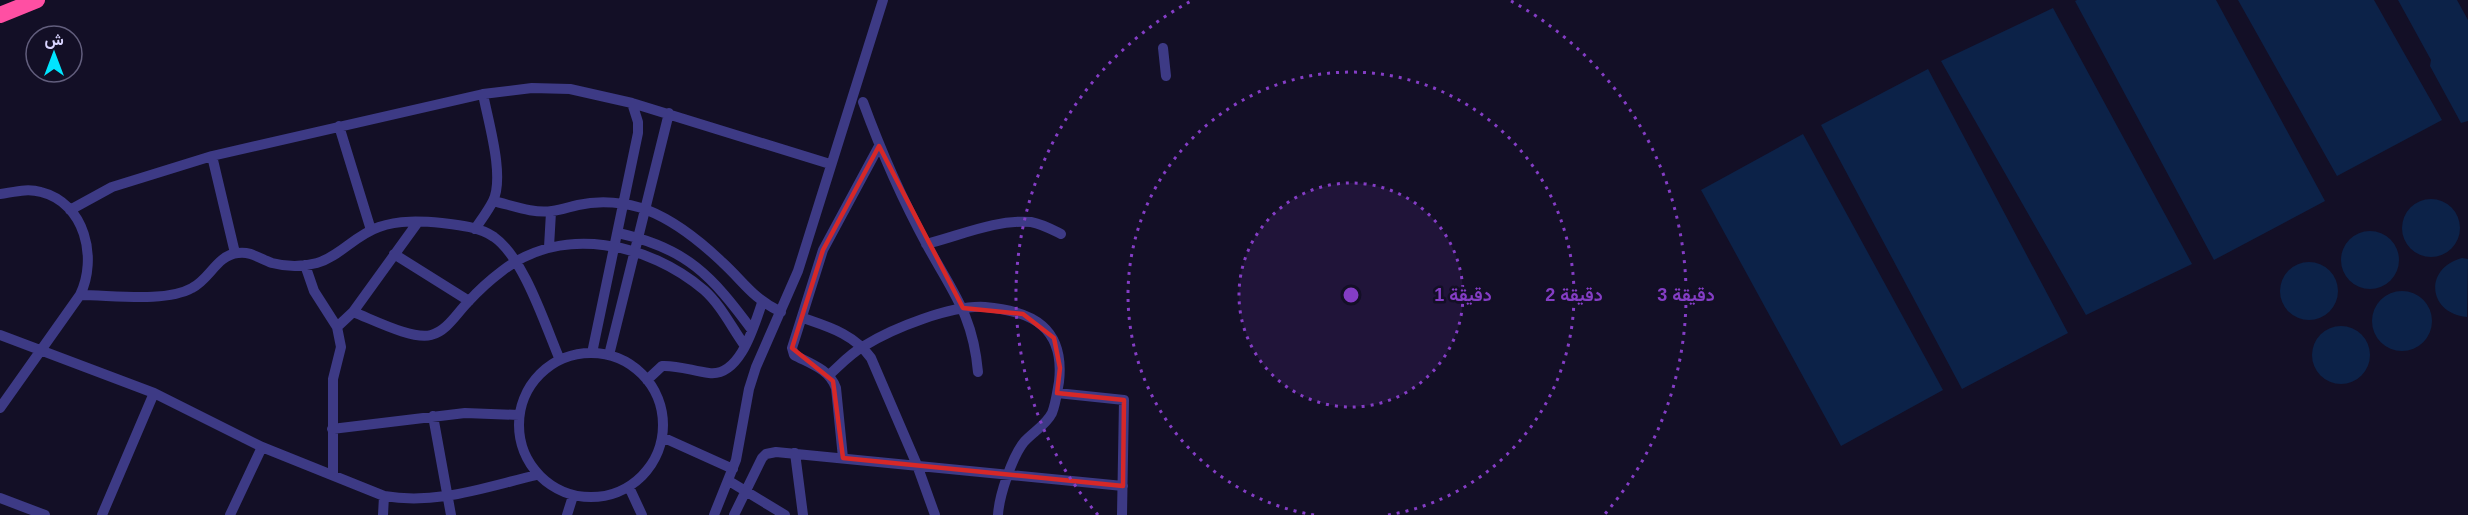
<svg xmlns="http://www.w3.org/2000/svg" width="2468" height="515" font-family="Arial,Vazirmatn,sans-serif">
	<rect width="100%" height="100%" fill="#130f26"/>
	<!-- water -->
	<path fill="#0c2248" d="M2077,0H2216L2325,201L2214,260L2075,1Z
		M2238,0H2374L2442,120L2337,176Z
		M2398,0H2457L2468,20V121L2461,123L2430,66L2431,60Z
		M2053,8L2192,264L2086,315L1941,61Z
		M1928,69L2068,333L1962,389L1821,125Z
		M1803,134L1943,390L1841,446L1701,190Z
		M2402 228a29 29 0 1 1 58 0a29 29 0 1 1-58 0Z
		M2341 260a29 29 0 1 1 58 0a29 29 0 1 1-58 0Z
		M2462,258L2468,259L2467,317C2427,313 2424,268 2462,258Z
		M2280 291a29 29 0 1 1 58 0a29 29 0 1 1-58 0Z
		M2372 321a30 30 0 1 1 60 0a30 30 0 1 1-60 0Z
		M2312 355a29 29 0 1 1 58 0a29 29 0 1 1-58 0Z"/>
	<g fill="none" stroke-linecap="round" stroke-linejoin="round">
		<!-- minor -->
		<path stroke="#3d3a85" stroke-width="10" d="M1163,48L1166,76
			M863,102C881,151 902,199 927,245C953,293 973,315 978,372
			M339,126L371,230
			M212,156L235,253
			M0,194C14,192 27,188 41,192C85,203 98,258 80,295L0,408
			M493,201C511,205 533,214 552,211C561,210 569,207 578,205C600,200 626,202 647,210C675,221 700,241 722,262C744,282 752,298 781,312
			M70,210L112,187L212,156L483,94L532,88L570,89L632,103L830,164
			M475,229C481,220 488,211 493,201C505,176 488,121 483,94
			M618,233C687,248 712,276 752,330
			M926,244C959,236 996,219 1031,222C1042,224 1051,229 1061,234
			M549,247L551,212
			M394,254L469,301
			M305,265L314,291L337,327L341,347L333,379V475
			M80,295C112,295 165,303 192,288C210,279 217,255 238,253C251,251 260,259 272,263C287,267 302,267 317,263C339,257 355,235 379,227C399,220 421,221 442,223C459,225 479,227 494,237C524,258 545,325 560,360
			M353,312C372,319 412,340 431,335C447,331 457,313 468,302C478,291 490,280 502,271C562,224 649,243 704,290C721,305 732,328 745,346
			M803,318C829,327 854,334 871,358L917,465L935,515
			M337,327L353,312L418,222
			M0,335L154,393L262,447L384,496C438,505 485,487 537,475
			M519 425a72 72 0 1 1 144 0a72 72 0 1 1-144 0Z
			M592,353L638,133V122L632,103
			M609,355L669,113
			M829,375C840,365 851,353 864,346C893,328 951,305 985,307C1033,311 1065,328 1059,382C1057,392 1056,403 1052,413C1046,425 1033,432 1024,442C1012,457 999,496 998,515
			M647,380L662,366C677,365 693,371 709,373C740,377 754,326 762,303
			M1057,393L1124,400L1122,515
			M433,416L451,515
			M332,429L465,413L519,415
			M662,437L733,469
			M795,453L803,515
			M843,458L836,388C829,369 811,364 794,355L792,348L823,250L879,146
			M729,481L785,515
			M629,487L642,515
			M0,498L45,515
			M102,515L154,393
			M230,515L262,447
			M383,515L384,496
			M567,515L573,496
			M714,515L736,460L749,389L756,367L798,271L883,0
			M734,515L762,458L766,454L776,452L1123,486"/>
		<!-- highway -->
		<path stroke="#ff4fa3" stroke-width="16" d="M0,15L37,0"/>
	</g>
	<!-- marked area -->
	<path fill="none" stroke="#d62828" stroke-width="4.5" stroke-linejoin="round" d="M879,146L963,308L1023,314L1054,338L1060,368L1057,393L1124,400L1123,486L843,458L833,381L792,348L823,250Z"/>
	<!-- distance rings -->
	<circle cx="1351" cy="295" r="112" fill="#843dc5" fill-opacity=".12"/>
	<g fill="none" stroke="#843dc5" stroke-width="3" stroke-dasharray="3 6">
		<circle cx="1351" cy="295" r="112"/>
		<path d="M1314 515A223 223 0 1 1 1388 515"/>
		<path d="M1098 515A335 335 0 0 1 1191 1M1511 1A335 335 0 0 1 1604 515"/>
	</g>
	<circle cx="1351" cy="295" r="9" fill="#843dc5" stroke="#130f26" stroke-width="3"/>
	<g font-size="18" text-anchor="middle" font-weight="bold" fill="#843dc5" stroke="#130f26" stroke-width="5" stroke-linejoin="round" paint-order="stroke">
		<text x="1463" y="301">1 دقيقة</text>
		<text x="1574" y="301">2 دقيقة</text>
		<text x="1686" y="301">3 دقيقة</text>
	</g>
	<!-- north arrow -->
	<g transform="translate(54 54)"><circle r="28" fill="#130f26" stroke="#625e7d" stroke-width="1.5"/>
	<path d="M0-4.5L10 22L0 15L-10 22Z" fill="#00e5ff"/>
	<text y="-9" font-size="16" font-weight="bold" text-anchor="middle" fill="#d9d4ff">ش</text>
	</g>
</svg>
